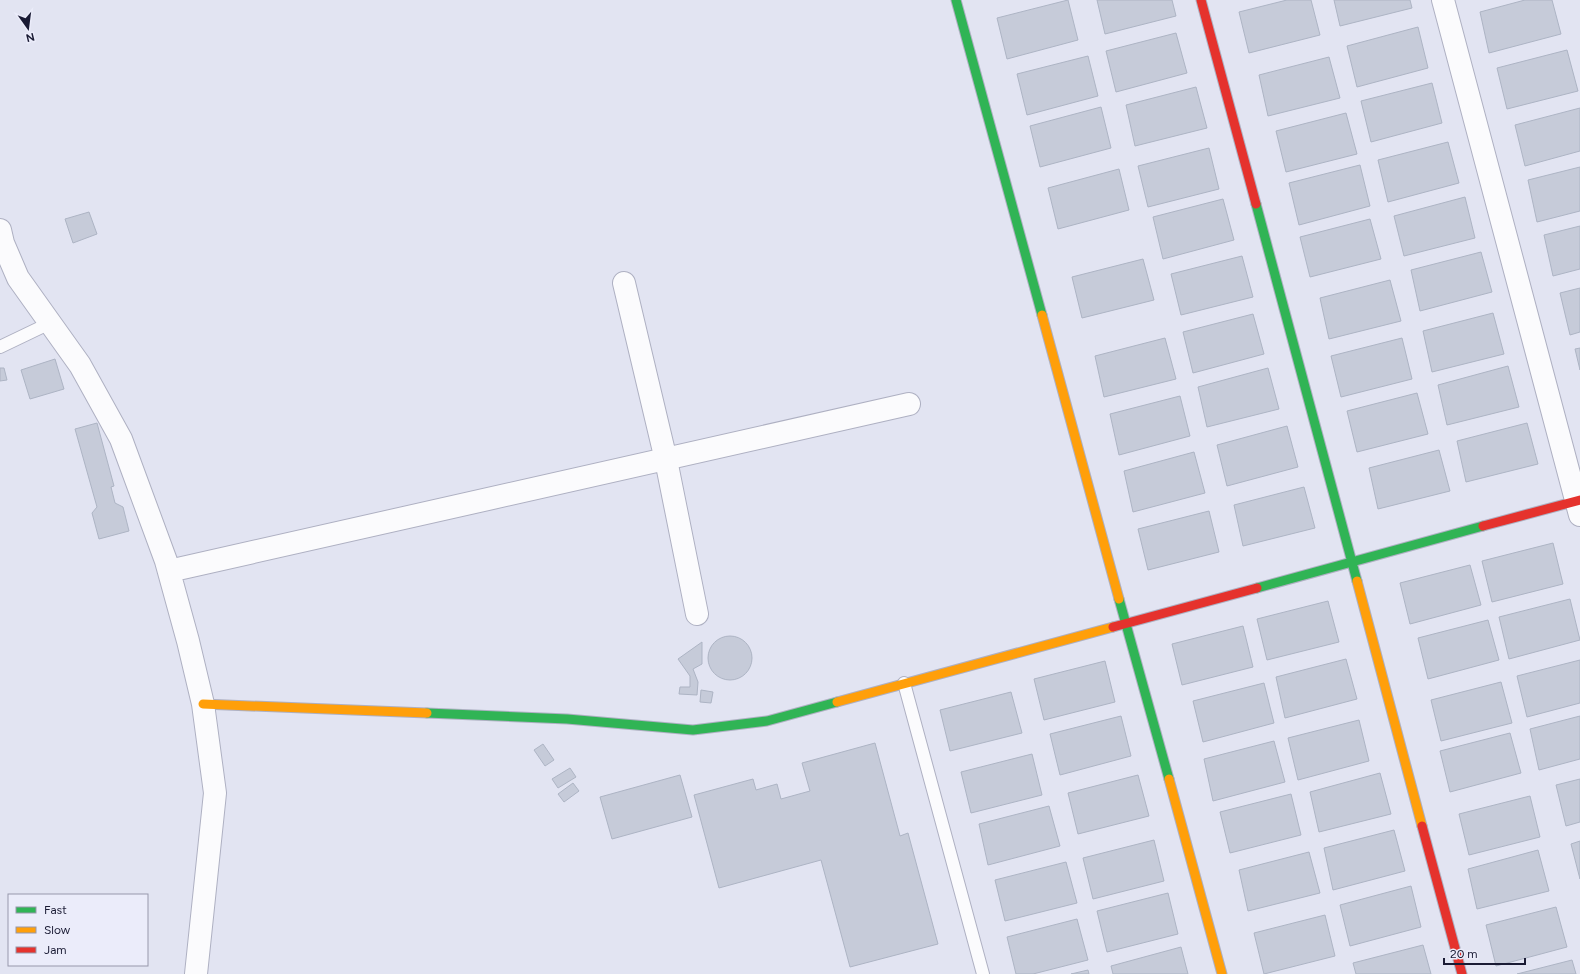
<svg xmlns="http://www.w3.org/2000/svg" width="1580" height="974" font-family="Figtree,sans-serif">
	<rect width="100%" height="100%" fill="#e2e4f2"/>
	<!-- building -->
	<path fill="#c6cbd9" stroke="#adb4c4" d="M1068,0L1078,40L1007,59L997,18Z
		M1097,0H1172L1176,16L1105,34Z
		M1287,0H1311L1320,35L1249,53L1239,12Z
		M1334,0H1410L1412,8L1340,26Z
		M1525,0H1552L1561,34L1489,53L1480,12Z
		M1418,27L1428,68L1357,87L1347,46Z
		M1176,33L1187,73L1116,92L1106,51Z
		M1567,50L1578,91L1507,109L1497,68Z
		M1088,56L1098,96L1027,115L1017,74Z
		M1329,57L1340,98L1268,116L1259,75Z
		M1432,83L1442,123L1371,142L1361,101Z
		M1196,87L1207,128L1135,146L1126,105Z
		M1101,107L1111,148L1040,167L1030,126Z
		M1580,108V151L1525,166L1515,125Z
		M1346,113L1357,154L1286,172L1276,131Z
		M1448,142L1459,183L1388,202L1378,160Z
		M1209,148L1219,189L1148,207L1138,166Z
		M1360,165L1370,206L1299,225L1289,183Z
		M1580,167V211L1537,222L1528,180Z
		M1119,169L1129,210L1058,229L1048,188Z
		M1465,197L1475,238L1404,256L1394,216Z
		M1223,199L1234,240L1163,259L1153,217Z
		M89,212L97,234L73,243L65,219Z
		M1370,219L1381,259L1310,277L1300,237Z
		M1580,226V269L1553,276L1544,235Z
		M1481,252L1492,292L1420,311L1411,270Z
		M1242,256L1253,297L1181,315L1171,274Z
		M1143,259L1154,300L1082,318L1072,277Z
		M1390,280L1401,321L1329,339L1320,298Z
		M1580,288V332L1570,335L1560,293Z
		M1493,313L1504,354L1432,372L1423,331Z
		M1253,314L1264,354L1193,373L1183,332Z
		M1165,338L1176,379L1104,397L1095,356Z
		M1402,338L1412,379L1341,397L1331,356Z
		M1580,348V370L1575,349Z
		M55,359L64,389L30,399L21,370Z
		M1508,366L1519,407L1447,425L1438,385Z
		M0,368H4L7,380L0,381Z
		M1268,368L1279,409L1207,427L1198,387Z
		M1417,393L1428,434L1357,452L1347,411Z
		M1180,396L1190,436L1119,455L1110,414Z
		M97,423L114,486L111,487L115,503L123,507L129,531L99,539L92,513L97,507L75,429Z
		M1527,423L1538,464L1466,482L1457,441Z
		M1287,426L1298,467L1227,486L1217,445Z
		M1439,450L1450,491L1378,509L1369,468Z
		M1194,452L1205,493L1133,512L1124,471Z
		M1304,487L1315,528L1243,546L1234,505Z
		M1209,511L1219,552L1148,570L1138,529Z
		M1553,543L1563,584L1492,602L1482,561Z
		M1470,565L1481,605L1410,624L1400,583Z
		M1570,599L1580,640L1509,659L1499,617Z
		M1328,601L1339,642L1267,660L1257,619Z
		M1488,620L1499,660L1428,679L1418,638Z
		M1243,626L1253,667L1182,685L1172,644Z
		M708 658a22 22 0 1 1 44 0a22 22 0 1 1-44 0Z
		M702,642V664L693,669L698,682L697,695L679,694L680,687H690V676L678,659Z
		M1346,659L1357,699L1285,718L1276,677Z
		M1580,660V703L1527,717L1517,676Z
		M1105,661L1115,702L1044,720L1034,679Z
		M1501,682L1512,723L1441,741L1431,700Z
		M1264,683L1274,723L1203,742L1193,701Z
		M701,690L713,692L711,703L700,702Z
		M1011,692L1022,733L950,751L940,710Z
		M1121,716L1131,756L1060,775L1050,734Z
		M1580,716V759L1539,770L1530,729Z
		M1359,720L1369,761L1298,780L1288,738Z
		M1510,733L1521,773L1450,792L1440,751Z
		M1274,741L1285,782L1213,801L1204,759Z
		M875,743L900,836L908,833L938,944L850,967L821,860L719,888L694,795L753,779L756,790L777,784L781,799L810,791L802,763Z
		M543,744L554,760L545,766L534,750Z
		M1032,754L1042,795L971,813L961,772Z
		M570,768L576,777L558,788L552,779Z
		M1380,773L1391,814L1319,832L1310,792Z
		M680,775L692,817L612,839L600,797Z
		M1138,775L1149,816L1078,834L1068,793Z
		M1580,779V822L1566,826L1556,785Z
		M573,783L579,791L564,802L558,794Z
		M1291,794L1301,835L1230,853L1220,812Z
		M1530,796L1540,837L1469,855L1459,814Z
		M1049,806L1060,846L988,865L979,824Z
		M1394,830L1405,871L1333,890L1324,848Z
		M1154,840L1164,881L1093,899L1083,858Z
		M1580,841V879L1571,844Z
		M1538,850L1549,891L1477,909L1468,869Z
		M1309,852L1320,893L1248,911L1239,870Z
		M1066,862L1077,903L1005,921L995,880Z
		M1411,886L1421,927L1350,946L1340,905Z
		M1168,893L1178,934L1107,952L1097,911Z
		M1556,907L1567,947L1496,966L1486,925Z
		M1325,915L1335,956L1264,974L1254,933Z
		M1077,919L1088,960L1033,974H1016L1007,937Z
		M1423,945L1431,974H1356L1353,963Z
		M1181,947L1188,974H1113L1111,966Z
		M1572,960L1576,974H1517Z
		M1088,970L1089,974H1071Z"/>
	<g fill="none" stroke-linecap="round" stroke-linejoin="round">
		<!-- lane casing -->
		<g stroke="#aeb0c2" stroke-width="14">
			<path id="lane" d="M0,347L50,323
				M904,683L983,974"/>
		</g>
		<!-- street casing -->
		<g stroke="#aeb0c2" stroke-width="24">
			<path id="street" d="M1443,0L1580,515
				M0,230L3,243L18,278L80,365L121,439L166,561L188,641L203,704L215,793L196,974
				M624,283L666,460L697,614
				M169,571L909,404"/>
		</g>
		<!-- fast casing -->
		<g stroke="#aeb0c2" stroke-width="11">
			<path id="fast" d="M956,0L1042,315
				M1256,204L1357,581
				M1257,588L1483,526
				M1119,599L1169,779
				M427,713L567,719L693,730L767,721L837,702"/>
		</g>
		<!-- slow casing -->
		<g stroke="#aeb0c2" stroke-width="11">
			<path id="slow" d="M1042,315L1119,599
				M1357,581L1422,826
				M837,702L1113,627
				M203,704L427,713
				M1169,779L1222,974"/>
		</g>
		<!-- jam casing -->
		<g stroke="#aeb0c2" stroke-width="11">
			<path id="jam" d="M1201,0L1256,204
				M1483,526L1580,500
				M1113,627L1257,588
				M1422,826L1462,974"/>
		</g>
		<!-- lane -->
		<use href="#lane" stroke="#fbfbfd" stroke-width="12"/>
		<!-- street -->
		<use href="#street" stroke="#fbfbfd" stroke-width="22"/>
		<!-- fast -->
		<use href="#fast" stroke="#30b455" stroke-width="9"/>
		<!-- slow -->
		<use href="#slow" stroke="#ff9f0a" stroke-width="9"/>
		<!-- jam -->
		<use href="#jam" stroke="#e5322d" stroke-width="9"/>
	</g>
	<!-- legend -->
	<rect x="8" y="894" width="140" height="72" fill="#ebecfa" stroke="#9798ab"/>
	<rect x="16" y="907" width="20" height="6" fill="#30b455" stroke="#9798ab"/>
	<text x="44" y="914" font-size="12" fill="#1a1b34">Fast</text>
	<rect x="16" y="927" width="20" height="6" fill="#ff9f0a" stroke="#9798ab"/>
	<text x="44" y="934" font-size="12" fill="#1a1b34">Slow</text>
	<rect x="16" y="947" width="20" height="6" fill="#e5322d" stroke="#9798ab"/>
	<text x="44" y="954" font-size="12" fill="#1a1b34">Jam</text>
	<!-- north arrow -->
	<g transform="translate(28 28) rotate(166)" stroke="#ebecfa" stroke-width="3" paint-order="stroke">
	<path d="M0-3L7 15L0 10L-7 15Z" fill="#1a1b34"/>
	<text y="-6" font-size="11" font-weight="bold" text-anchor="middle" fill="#1a1b34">N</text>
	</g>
	<!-- scale -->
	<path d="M1444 958v6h81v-6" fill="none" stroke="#1a1b34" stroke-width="2"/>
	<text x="1450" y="958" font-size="12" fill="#1a1b34" stroke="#ebecfa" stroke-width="3" paint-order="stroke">20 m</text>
</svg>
